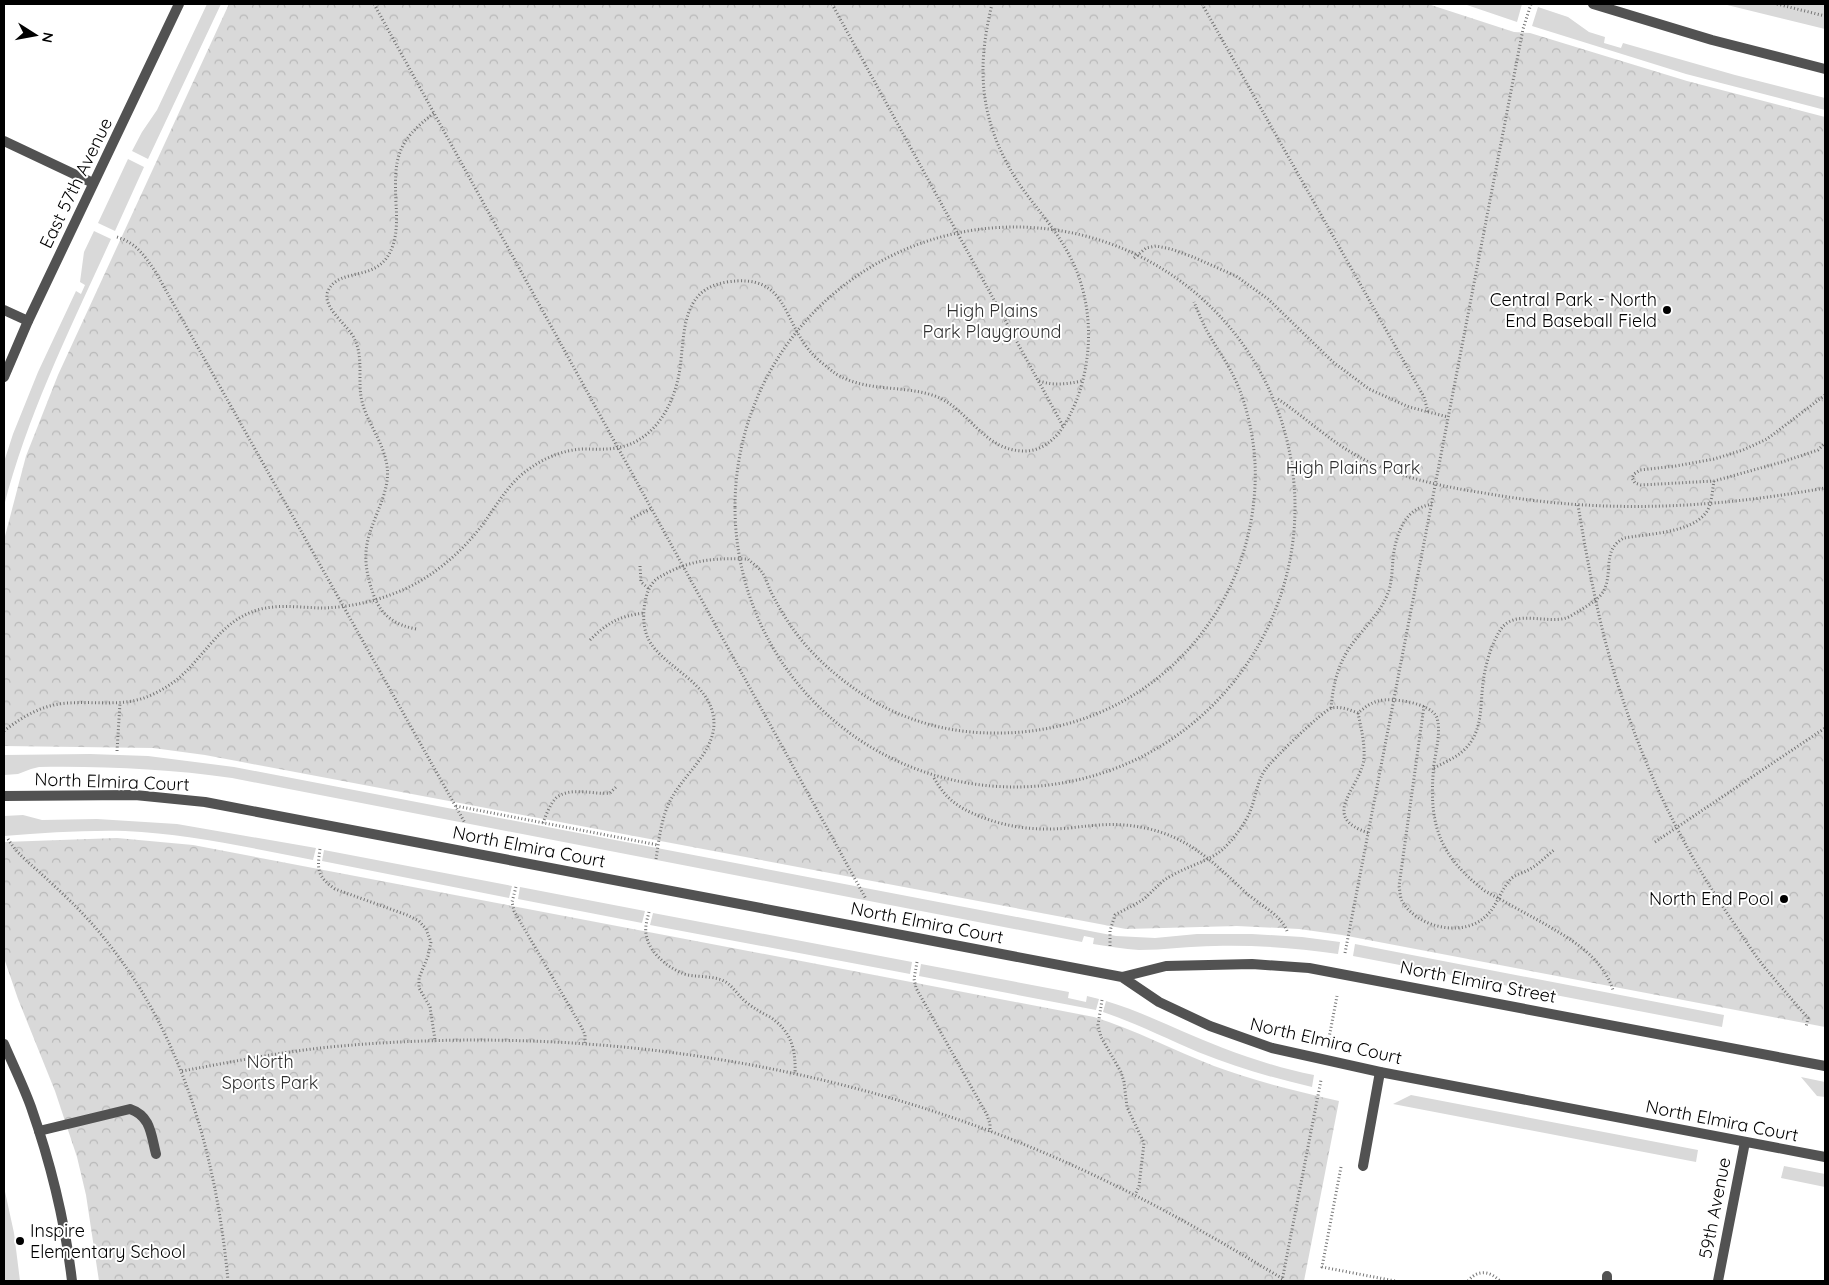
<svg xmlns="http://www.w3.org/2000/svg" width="1829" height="1285" font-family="Quicksand,sans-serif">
	<defs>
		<pattern id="park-crowns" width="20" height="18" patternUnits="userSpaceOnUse" patternTransform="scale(1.25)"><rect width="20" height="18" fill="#d9d9d9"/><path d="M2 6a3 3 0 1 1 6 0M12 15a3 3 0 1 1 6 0" fill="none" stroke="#b8b8b8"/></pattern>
	</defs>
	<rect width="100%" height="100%" fill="#fff"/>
	<!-- grass -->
	<path fill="#d9d9d9" d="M207,4H221L148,159L132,151L142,132L157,110Z
		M1464,4H1522L1517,22Z
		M1723,4H1825V29Z
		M1538,7L1568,17L1589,32L1605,37L1604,43L1621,48L1623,43L1735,75L1825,98V110L1686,74L1532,26Z
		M128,159L144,167L115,231L98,223Z
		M94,231L111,239C71,327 28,413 4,506V462L13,434L38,372L76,291L81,294L85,285L80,282L84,252Z
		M90,754L148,756L234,767L1116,936L1155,938L1197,934H1252L1302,937L1340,942L1338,954C1297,948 1256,945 1215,946C1190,946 1164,950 1139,950C1124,949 1108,946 1093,944L1094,938L1084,936L1082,942L232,778C168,769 105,766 39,767L31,769L18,774L4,775V755Z
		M23,815L42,820L97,819L177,824L316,848L313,860C251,848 189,834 125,831C85,830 44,833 4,836V816Z
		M324,850L512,886L509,898L322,861Z
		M520,887L645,911L642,923L518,899Z
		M653,913L912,962L910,974L650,925Z
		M1355,944L1724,1015L1722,1027L1353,956Z
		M921,964L1069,992L1068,998L1086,1002L1087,996L1099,999L1096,1010L919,976Z
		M1106,1001C1146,1013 1183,1033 1223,1048C1252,1059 1283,1069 1314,1075L1312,1087C1273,1078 1235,1067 1198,1052C1167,1039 1136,1023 1103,1012Z
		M1801,1077L1825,1082V1097L1817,1096Z
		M1411,1095L1698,1150L1696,1162L1393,1104Z
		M1784,1166L1825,1174V1187L1781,1178Z
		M4,1187L14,1233L20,1281H4Z"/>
	<!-- park -->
	<path fill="url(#park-crowns)" d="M229,4H1428L1514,32L1530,33L1687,81L1825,117V1027L1342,935L1299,929L1237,926L1126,929L205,755L153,748L4,746V540L26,456L58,375Z
		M117,838L193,845L1094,1017C1136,1030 1173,1050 1214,1066C1254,1081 1296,1091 1339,1101L1304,1281H99L86,1195L77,1157L55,1091L18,999L4,958V842Z"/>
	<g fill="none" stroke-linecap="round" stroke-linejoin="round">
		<!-- path -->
		<path stroke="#747474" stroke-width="3" stroke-dasharray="1 2.5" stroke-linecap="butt" d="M374,4L866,899
			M832,4L1063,426
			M1202,4L1424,397L1428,412
			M1777,4L1825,16
			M735 507a280 280 0 1 1 560 0a280 280 0 1 1-560 0Z
			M117,237C136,243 144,255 155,271L465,823
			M1134,258L1146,248L1156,246L1171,249L1193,257L1236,276L1268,299L1333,362L1369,389L1409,407L1448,417
			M1039,381C1054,386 1067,384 1082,381
			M1825,395L1767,439L1743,450L1714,459L1676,466L1640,470L1634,474L1632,478L1635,483L1641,485L1714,481L1782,462L1818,450L1825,443
			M1278,399C1309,420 1336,447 1371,463C1408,479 1444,487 1484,493C1601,514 1708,509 1825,488
			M1578,505C1589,571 1601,637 1623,700C1648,776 1683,847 1727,913C1740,932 1752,952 1766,969C1780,986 1794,1002 1808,1018L1806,1027
			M631,519L652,508
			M640,566L641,582L649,589
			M416,629C396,625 382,617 374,596C369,582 365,568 366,552C368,521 394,492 386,461C382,441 368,423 363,405C356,384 365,359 354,338C348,325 321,307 328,291C340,265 380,285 393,245C397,233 397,218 396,204C394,158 396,142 434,113
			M590,640C607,623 619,616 644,613
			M1424,706L1399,886C1400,891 1400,897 1402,901C1418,929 1467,939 1489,913C1498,903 1502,887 1512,878C1518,873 1524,873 1530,869C1538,865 1546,856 1554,850
			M1331,708C1333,686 1337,668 1348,650C1361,630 1379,616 1388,593C1392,583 1392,570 1393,559C1394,547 1398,532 1404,522C1411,511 1419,507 1432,504
			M1358,713C1361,728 1365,743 1364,759C1360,789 1318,817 1369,833
			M4,731C23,716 44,704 69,703C96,701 124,707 149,696C166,689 181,678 193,664C214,641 229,617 261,609C282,604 304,608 324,608C354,607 385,599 411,586C438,572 461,552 480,528C497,506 508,482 532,467C546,457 565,450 582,449C601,449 617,451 635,442C662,428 676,397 680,368C685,332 681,289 727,282C786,273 782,317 809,350C816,359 827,367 836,374C866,392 900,385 932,395C968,406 981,449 1022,451C1041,452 1055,440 1065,424C1095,373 1097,303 1067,251C1054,227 1035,207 1020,185C1010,170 1001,153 995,137C978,91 981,50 992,4
			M117,751L120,703
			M1434,768C1445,762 1458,757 1466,748C1483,730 1480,706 1483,683C1485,666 1491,644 1501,629C1515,609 1546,624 1566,618C1570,617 1575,613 1579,611C1587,606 1598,600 1603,592C1614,573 1601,550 1624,538C1647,534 1689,533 1705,514C1712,506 1712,492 1714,481
			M934,778C946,799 957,807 979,816C1008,828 1038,831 1069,828C1096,825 1117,822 1145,828C1188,837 1212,861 1243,890C1257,904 1280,913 1287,931
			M456,806L658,845
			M543,823C546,815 550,804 556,798C570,786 594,795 610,793L617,786
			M8,839C18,856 36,868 50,882C71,901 91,921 108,943C184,1038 217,1161 228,1281
			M1655,842L1825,728
			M320,849C317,870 317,876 335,889L407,915L419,921L426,929L431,942L428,956L419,978V988L430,1007L435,1040
			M656,859C659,840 661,819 670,801C683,775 714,753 714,723C713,683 667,670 650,642C644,632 643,620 644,609C645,600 647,591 652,584C656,578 662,576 667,573C693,559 720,558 748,559C752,563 758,567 761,571C766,577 768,586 771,592C776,602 781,611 787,620C807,652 838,679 870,699C906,721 950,733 992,733C1134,736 1248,628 1255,486C1257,450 1249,407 1233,375C1225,359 1215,346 1207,331C1202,322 1198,311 1194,302
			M516,887L512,902L514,911L582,1028L585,1035V1043
			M649,912C647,920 644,929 647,938C651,955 672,971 688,975C699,977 711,976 722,980C733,985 738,996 747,1003C755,1009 762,1013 770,1017C791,1031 796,1049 795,1073
			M1110,946V931L1115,915C1125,909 1136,905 1145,898C1154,890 1161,881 1171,876C1188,866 1207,862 1222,850C1233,840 1246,823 1251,809C1256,796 1257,782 1265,770C1271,761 1324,709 1332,708C1341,706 1350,710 1358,713C1364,708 1370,703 1378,701C1391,697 1432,703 1437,718C1441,732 1436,750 1434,764C1428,823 1438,855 1485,891C1502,900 1519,910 1536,919C1567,937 1601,954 1613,990
			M1345,953L1523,29L1531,4
			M917,962L914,979L916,988L987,1115L990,1124V1132
			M1102,1000L1098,1025L1101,1037L1121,1072L1124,1082L1127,1107L1144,1143L1139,1186L1135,1195
			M1329,1038L1337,996
			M182,1071C231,1062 280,1052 330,1047C595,1022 866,1064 1106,1181C1167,1210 1225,1244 1283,1279
			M1341,1167L1322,1267L1395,1281
			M1282,1281L1321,1080
			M1468,1281C1478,1269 1490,1271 1500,1281"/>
		<!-- service -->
		<path stroke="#525252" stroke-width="10" d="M4,310L28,321
			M39,1131L130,1109C151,1116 151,1135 156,1154
			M1363,1166L1380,1072
			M1607,1276V1281"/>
		<!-- minor -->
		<path stroke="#525252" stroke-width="10" d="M1593,4L1712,40L1825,69
			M4,141L93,183
			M4,377L28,321L179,4
			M4,796L135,795L205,802L1122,977L1159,1002L1210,1026L1272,1048L1380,1072L1825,1157
			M1122,977L1166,966L1252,964L1309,968L1825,1066
			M4,1044C13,1065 23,1085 31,1107C51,1164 65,1221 72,1281
			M1718,1281L1745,1142"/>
	</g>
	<!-- markers -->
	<g fill="#000" stroke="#fff" stroke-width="2">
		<circle cx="1667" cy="310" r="5"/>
		<circle cx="1784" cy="899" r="5"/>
		<circle cx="20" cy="1241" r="5"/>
	</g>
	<g text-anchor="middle" stroke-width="4" stroke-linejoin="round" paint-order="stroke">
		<!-- street labels -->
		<g font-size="18" fill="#000" stroke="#fff">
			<text transform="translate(76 183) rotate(-64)" y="6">East 57th Avenue</text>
			<text transform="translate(112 782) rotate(2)" y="6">North Elmira Court</text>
			<text transform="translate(529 847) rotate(11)" y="6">North Elmira Court</text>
			<text transform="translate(927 923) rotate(11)" y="6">North Elmira Court</text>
			<text transform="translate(1478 982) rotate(11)" y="6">North Elmira Street</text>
			<text transform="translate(1326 1041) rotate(13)" y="6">North Elmira Court</text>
			<text transform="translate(1722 1121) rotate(11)" y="6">North Elmira Court</text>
			<text transform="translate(1715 1208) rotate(-79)" y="6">59th Avenue</text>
		</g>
		<!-- poi labels -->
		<g font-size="18" fill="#000" stroke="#fff" text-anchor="end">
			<text x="1657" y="306">Central Park - North<tspan x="1657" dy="21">End Baseball Field</tspan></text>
			<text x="1774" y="905">North End Pool</text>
			<text x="30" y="1237" text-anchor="start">Inspire<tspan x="30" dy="21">Elementary School</tspan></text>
		</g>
		<!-- park labels -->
		<g font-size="18" fill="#303030" stroke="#fff">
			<text x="992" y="317">High Plains<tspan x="992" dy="21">Park Playground</tspan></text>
			<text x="1353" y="474">High Plains Park</text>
			<text x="270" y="1068">North<tspan x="270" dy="21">Sports Park</tspan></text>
		</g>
	</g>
	<!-- border -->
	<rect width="1829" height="1285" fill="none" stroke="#000000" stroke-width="10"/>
	<!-- north arrow -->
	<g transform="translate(35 35) rotate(101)" stroke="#ffffff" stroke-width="4" paint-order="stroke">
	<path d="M0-4L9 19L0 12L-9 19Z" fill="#000000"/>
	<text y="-8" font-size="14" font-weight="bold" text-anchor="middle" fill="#000000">N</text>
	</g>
</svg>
